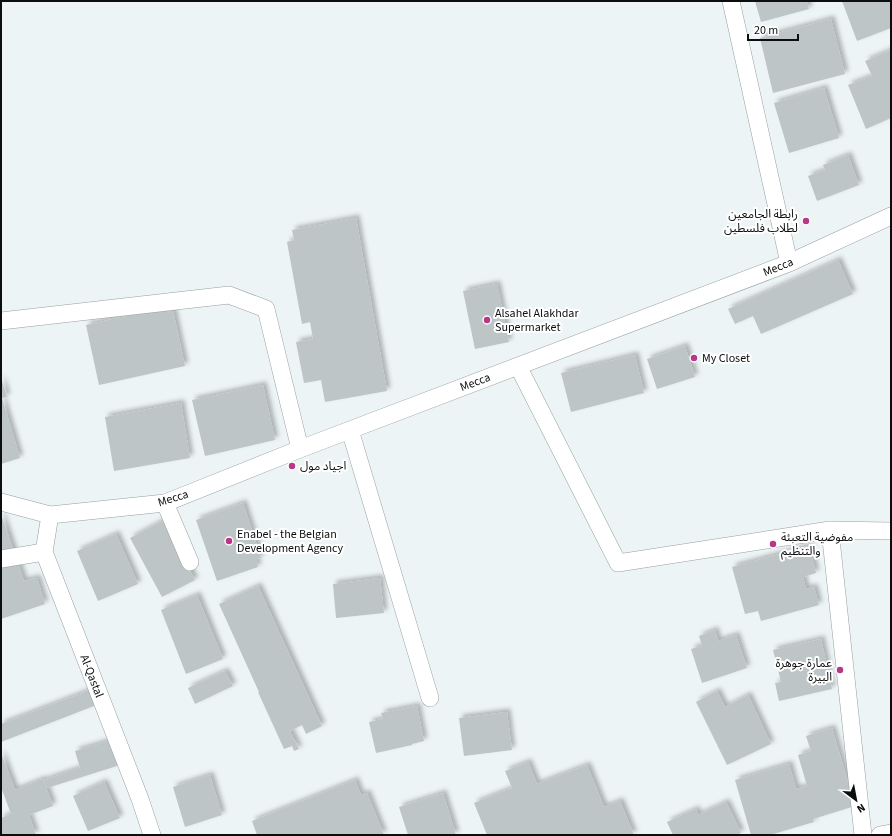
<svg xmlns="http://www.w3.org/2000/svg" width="892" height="836" font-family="'Source Sans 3','Noto Sans Arabic',sans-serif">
	<defs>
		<filter id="shadow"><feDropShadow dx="3.5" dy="-3.5" stdDeviation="2" flood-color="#0004"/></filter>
	</defs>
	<rect width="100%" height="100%" fill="#edf4f5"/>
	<!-- building -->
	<path fill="#bec5c6" filter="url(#shadow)" d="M755,1H807L809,9L761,22Z
		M842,1H891V28L857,41Z
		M831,19L845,74L773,93L760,38Z
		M891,50V118L866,129L848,85L872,76L865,61Z
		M824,88L839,138L789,153L774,103Z
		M848,155L859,185L817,201L808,176L825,170L823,165Z
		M356,218L387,391L325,402L321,380L304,383L296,342L313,339L310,322L302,324L287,242L294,240L292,230Z
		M838,260L853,294L761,334L753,316L735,324L728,309Z
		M497,284L509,342L475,349L463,291Z
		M172,306L185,366L99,385L86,325Z
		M685,346L695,377L657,389L647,359Z
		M635,355L644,393L571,412L561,373Z
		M1,378L7,397L2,398L20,458L1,464Z
		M263,385L275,440L205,456L192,400Z
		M181,403L190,458L114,471L105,417Z
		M243,503L261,558L256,559L258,567L217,581L196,520Z
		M1,514L24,581L37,578L45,604L1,619Z
		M162,521L195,580L162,597L130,538Z
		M116,534L138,584L98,601L77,551Z
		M809,546L816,573L803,577L806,589L814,587L819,605L761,621L758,611L745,614L732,567Z
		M380,578L384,613L336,618L333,584Z
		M258,586L322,726L306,734L302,725L290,731L299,749L294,751L292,746L284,749L258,692H259L219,604Z
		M197,595L223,659L186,674L161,610Z
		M715,630L718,641L736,635L747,668L702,683L691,649L702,646L699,636Z
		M821,639L832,689L779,701L775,683L781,682L773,650Z
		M225,671L233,686L195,704L188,688Z
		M93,689L99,704L1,742V724Z
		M717,691L725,707L748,695L771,744L727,765L696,702Z
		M417,706L424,741L412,744V745L376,753L369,722L383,719L381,713Z
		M507,712L512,750L464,756L459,718Z
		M832,728L855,806L813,819L814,822L770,835H751L735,780L789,764L796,789L807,786L798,755L811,751L806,736Z
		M112,740L120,765L47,788L44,780L80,768L75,751Z
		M1,753L15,790L43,779L53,806L29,815L36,835H1V818L11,814L1,787Z
		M528,762L537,784L587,765L604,807L620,801L634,835H487L474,803L512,788L505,771Z
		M210,775L222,815L185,827L173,787Z
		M355,780L361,795L367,793L384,835H257L252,821Z
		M104,782L120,818L88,831L73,796Z
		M443,793L456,835H408L399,807Z
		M726,802L741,833L736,835H673L667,822L696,809L698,815Z"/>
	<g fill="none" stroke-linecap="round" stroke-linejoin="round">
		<!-- minor casing -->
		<g stroke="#999fa1" stroke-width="18">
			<path id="minor" d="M731,1L789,263
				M1,321L229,295L266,309L300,449
				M518,366L618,563L830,530L891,531
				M350,430L430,698
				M1,502L50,515L165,503L300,449L789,263L891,216
				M165,503L190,562
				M50,515L44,552L140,799L152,835
				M830,530L863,835
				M1,559L44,552
				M880,835L891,833"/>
		</g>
		<!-- minor -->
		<use href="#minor" stroke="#fff" stroke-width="17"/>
	</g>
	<!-- markers -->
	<g fill="#b73885" stroke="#fff" stroke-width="1.5">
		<circle cx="806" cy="221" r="4"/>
		<circle cx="487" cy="320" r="4"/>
		<circle cx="694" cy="358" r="4"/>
		<circle cx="292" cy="466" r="4"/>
		<circle cx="229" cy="541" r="4"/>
		<circle cx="773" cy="544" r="4"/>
		<circle cx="840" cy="670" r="4"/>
	</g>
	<g text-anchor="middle" stroke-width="4" stroke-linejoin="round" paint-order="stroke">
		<!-- poi labels -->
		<g font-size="12" fill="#0c0e0e" stroke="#fff" text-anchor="start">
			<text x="798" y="218" text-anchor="end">رابطة الجامعين<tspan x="798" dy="14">لطلاب فلسطين</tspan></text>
			<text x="495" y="317">Alsahel Alakhdar<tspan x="495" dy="14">Supermarket</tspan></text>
			<text x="702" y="362">My Closet</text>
			<text x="300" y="470">اجياد مول</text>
			<text x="237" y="538">Enabel - the Belgian<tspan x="237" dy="14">Development Agency</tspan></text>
			<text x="781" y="541">مفوضية التعبئة<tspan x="781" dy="14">والتنظيم</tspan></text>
			<text x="832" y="667" text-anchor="end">عمارة جوهرة<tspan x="832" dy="14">البيرة</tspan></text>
		</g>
		<!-- street labels -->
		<g font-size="12" fill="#0c0e0e" stroke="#fff">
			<text transform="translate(778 267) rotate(-22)" y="4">Mecca</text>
			<text transform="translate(475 382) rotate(-21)" y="4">Mecca</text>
			<text transform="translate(173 498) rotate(-17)" y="4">Mecca</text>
			<text transform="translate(92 676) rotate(69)" y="4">Al-Qastal</text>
		</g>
	</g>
	<!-- border -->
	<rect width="892" height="836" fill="none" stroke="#0c0e0e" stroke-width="4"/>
	<!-- north arrow -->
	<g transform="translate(856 800) rotate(148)" stroke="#ffffff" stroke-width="3" paint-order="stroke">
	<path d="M0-3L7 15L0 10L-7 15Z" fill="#0c0e0e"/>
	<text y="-6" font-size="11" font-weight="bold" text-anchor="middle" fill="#0c0e0e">N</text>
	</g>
	<!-- scale -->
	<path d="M748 34v6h50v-6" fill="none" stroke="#0c0e0e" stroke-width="2"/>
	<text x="754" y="34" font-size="12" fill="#0c0e0e" stroke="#ffffff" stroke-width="3" paint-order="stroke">20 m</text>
</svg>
